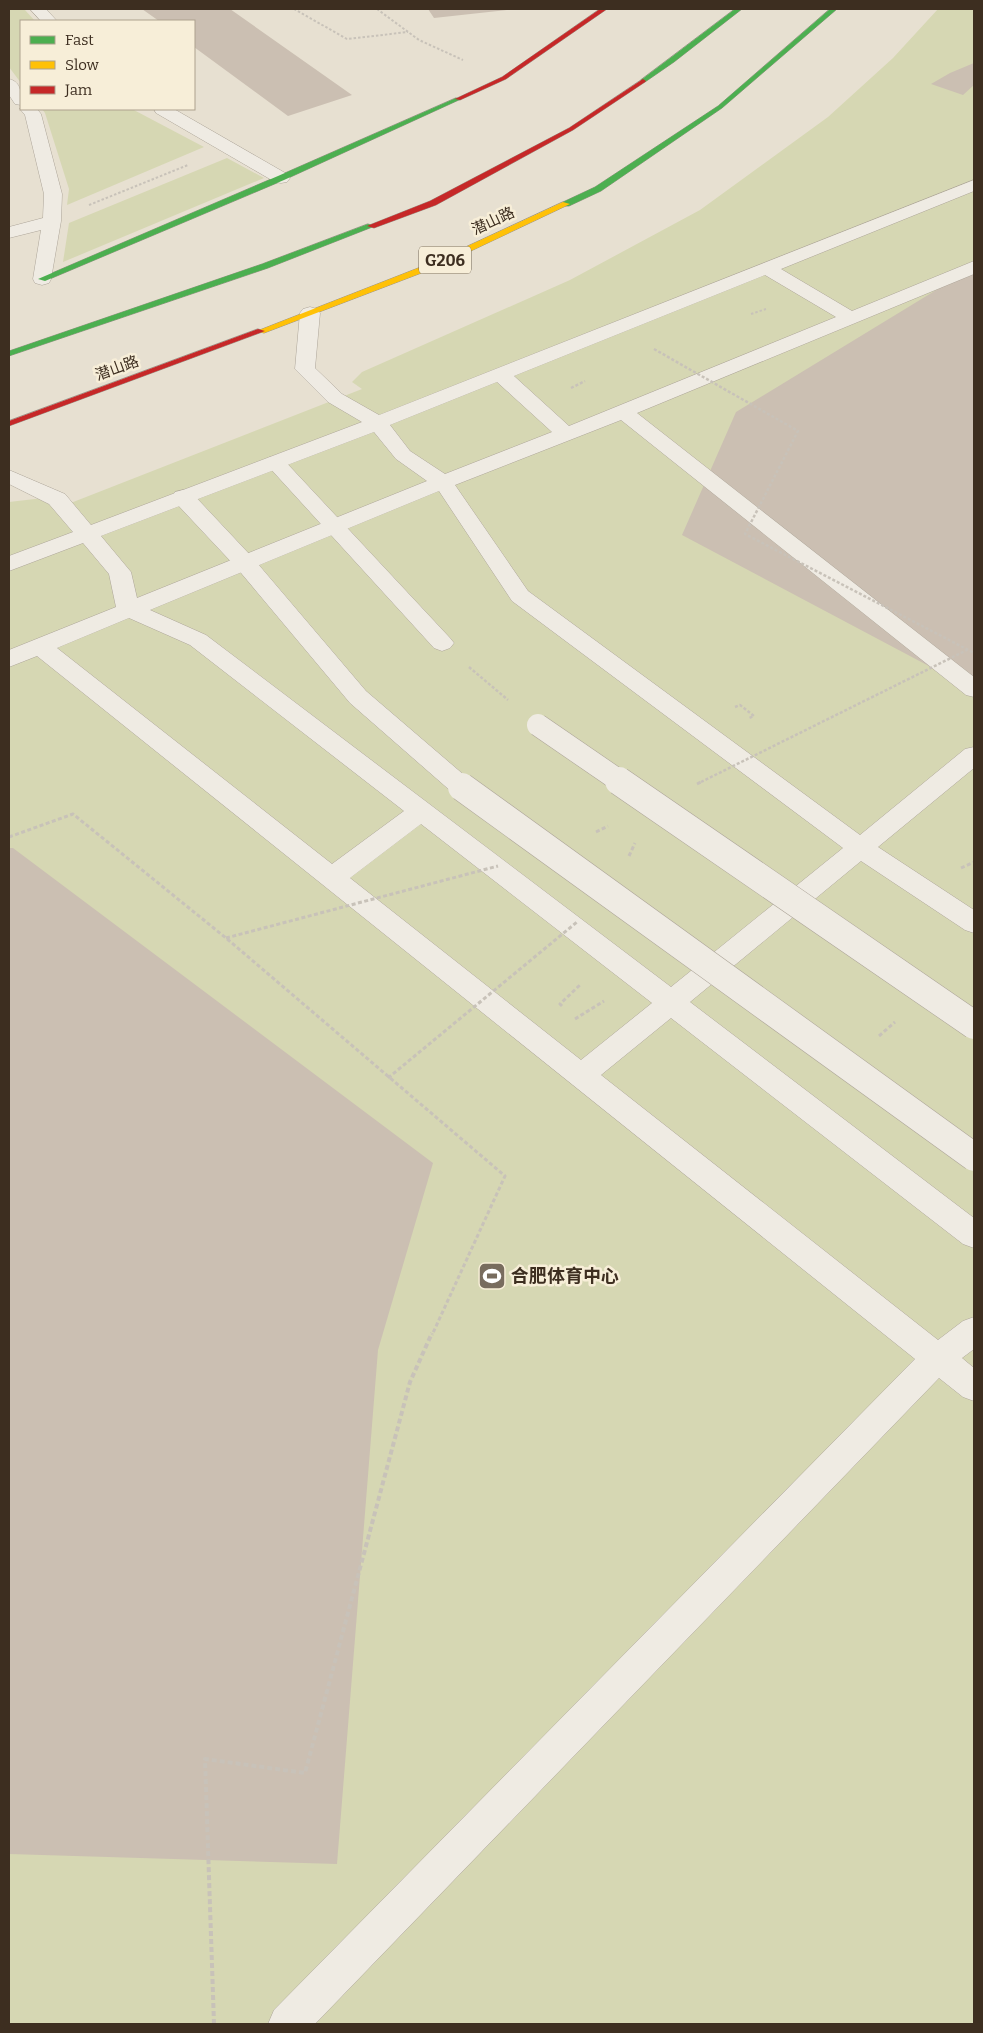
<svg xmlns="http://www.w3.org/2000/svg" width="983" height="2033" font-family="Bitter,'Noto Sans SC',serif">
	<rect width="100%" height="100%" fill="#e7e0d1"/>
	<!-- green -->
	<path fill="#d6d7b3" d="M938,9H974V2024H9V502L52,497L63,506L362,389L352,382L362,372L570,280L700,210L828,117L893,58Z
		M9,10H25L35,21H21V83L9,67Z
		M42,109H132L204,147L67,205L69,189L45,113Z
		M227,158L264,178L63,262L69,223Z"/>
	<!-- building -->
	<path fill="#cbbfb2" d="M142,9H230L352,95L288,116L194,47V21H159Z
		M428,9H507V10L434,18Z
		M974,63V85L963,95L931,84L950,73Z
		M974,267V690L682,535L736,412Z
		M9,848H13L433,1163L378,1350L337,1864L9,1854Z"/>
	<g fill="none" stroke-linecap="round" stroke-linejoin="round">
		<!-- lane casing -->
		<g stroke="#ada599" stroke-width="1">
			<path id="lane" d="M974,180V191L781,269L852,311L974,261V274L637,413L974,677V697L966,695L621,420L455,485L528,591L860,835L965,749L974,747V768L878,847L974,910V933L965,930L861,861L690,1002L974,1218V1248L963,1244L671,1018L601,1075L938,1340L963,1321L974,1317V1349L962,1358L974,1368V1401L963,1397L939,1378L315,2024H268L274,2010L915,1359L37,656L9,667V650L116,607L109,574L83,543L9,571V556L73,532L49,504L9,484V470L65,494L91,525L362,422L328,402L295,369L300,313L303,309L310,307L317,309L320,313L315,368L342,394L379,415ZM765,275L836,317L569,426L514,376ZM497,382L552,432L445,474L410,451L390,425ZM374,432L396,459L427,481L137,598L131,572L101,536ZM439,491L512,601L843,848L671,987L206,635L150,610ZM129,618L190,645L404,811L332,864L57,648ZM421,824L652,1003L581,1060L350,878Z"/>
		</g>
		<!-- street casing -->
		<g stroke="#ada599" stroke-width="1">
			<path id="street" d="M30,9H46L57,21H41Z
				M9,79C22,82 21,94 21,105L15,104L9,95Z
				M21,107V109H37L41,114L62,194L61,221L51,279L49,283L42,285L35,283L33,279L41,230L9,238V227L43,218L44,194L25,115L20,109Z
				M154,109H174L287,174L290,178L287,182L281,183L275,182L156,113Z
				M275,456L282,458L450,638L454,643L450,648L442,651L434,648L268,466L265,462L268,458Z
				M183,490L191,492L252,557L366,691L471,781L474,787L471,793L462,796L453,793L350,703L236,567L175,502L172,497L175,492Z"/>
		</g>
		<!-- fast casing -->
		<g stroke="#9c958a" stroke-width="1">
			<path id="fast" d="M735,9H742L674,62L645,82H641V80Z
				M830,9H837L722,108L601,191L569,206H563V202L595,187L718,106Z
				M456,98L461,99L284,180L45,281L38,279L278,176Z
				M368,224L375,226L268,268L9,356V351L262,264Z"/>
		</g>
		<!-- slow casing -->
		<g stroke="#9c958a" stroke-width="1">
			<path id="slow" d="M563,202L570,204L437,267L264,333L257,331L431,263Z"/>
		</g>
		<!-- jam casing -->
		<g stroke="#9c958a" stroke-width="1">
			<path id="jam" d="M600,9H607L506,79L460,100L455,99L502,77Z
				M643,79L646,81L645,82L573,130L436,205L374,228L367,226L430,201L569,128Z
				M258,329L265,331L9,426V421Z"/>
		</g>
		<!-- path-far3 -->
		<path stroke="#c8c2b9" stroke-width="2" stroke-dasharray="2.5 2" stroke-linecap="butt" d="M294,9L347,39L408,32
			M377,9L419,40L463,60
			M89,205L188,165
			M751,314L766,309"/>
		<!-- path-far2 -->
		<path stroke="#c8c2b9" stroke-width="2.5" stroke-dasharray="3 2" stroke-linecap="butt" d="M571,388L585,381
			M469,667L508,700
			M735,707L740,705L754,716L749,718"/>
		<!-- path-far1 -->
		<path stroke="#c8c2b9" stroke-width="3" stroke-dasharray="4 2.5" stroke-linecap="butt" d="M9,837L73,814L226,938L505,1176L432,1335
			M961,868L974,862
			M562,1006L560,1004L581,984
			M575,1019L604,1001
			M879,1036L895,1022"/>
		<!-- path -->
		<path stroke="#c8c2b9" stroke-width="4" stroke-dasharray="5 3" stroke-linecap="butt" d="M214,2024L205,1759L305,1773L410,1382L432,1333"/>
		<!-- lane -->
		<use href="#lane" fill="#efebe3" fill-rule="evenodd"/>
		<!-- street -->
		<use href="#street" fill="#efebe3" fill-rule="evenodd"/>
		<!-- fast -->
		<use href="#fast" fill="#4caf50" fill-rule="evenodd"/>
		<!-- slow -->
		<use href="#slow" fill="#ffc107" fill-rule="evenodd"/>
		<!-- jam -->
		<use href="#jam" fill="#c62828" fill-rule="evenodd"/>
		<!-- street-bridge-far1 casing -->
		<g stroke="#ada599" stroke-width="23" stroke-linecap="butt">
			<path id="street-bridge-far1" d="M538,725L621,782"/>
		</g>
		<!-- street-bridge casing -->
		<g stroke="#ada599" stroke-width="29" stroke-linecap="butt">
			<path id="street-bridge" d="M619,781L974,1025
				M462,787L974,1157"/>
		</g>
		<!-- path-bridge-far1 -->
		<path stroke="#c8c2b9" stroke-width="2.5" stroke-dasharray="3 2" stroke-linecap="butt" d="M654,349L798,431L745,534L974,653
			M701,782L967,650"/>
		<!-- path-bridge -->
		<path stroke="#c8c2b9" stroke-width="3" stroke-dasharray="4 2.5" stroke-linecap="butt" d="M697,784L703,781
			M596,832L608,826
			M629,856L635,843
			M226,938L498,866
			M388,1078L577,922"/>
		<!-- street-bridge-far1 -->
		<use href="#street-bridge-far1" stroke="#efebe3" stroke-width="22"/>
		<!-- street-bridge -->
		<use href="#street-bridge" stroke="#efebe3" stroke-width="28"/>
	</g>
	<!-- icons -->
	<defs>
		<g id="stadium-square" transform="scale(1.4375)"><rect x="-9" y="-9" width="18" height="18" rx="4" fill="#786c5e" stroke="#f7eed8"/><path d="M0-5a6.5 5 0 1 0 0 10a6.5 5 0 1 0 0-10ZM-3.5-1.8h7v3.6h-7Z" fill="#fff"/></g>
	</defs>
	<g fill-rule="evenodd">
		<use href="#stadium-square" x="492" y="1276"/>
	</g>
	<g text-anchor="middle" stroke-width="5" stroke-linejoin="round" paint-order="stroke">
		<!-- far-street labels -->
		<g font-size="15" fill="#3d2e20" stroke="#f7eed8">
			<text transform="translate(493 221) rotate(-25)" y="5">潜山路</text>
			<text transform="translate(117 368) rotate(-20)" y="5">潜山路</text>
		</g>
		<!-- shield labels -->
		<rect fill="#f7eed8" stroke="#756857" stroke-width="1" x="419" y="246.5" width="52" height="27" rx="4"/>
		<g font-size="16" font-weight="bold" fill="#3d2e20">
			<text x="445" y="266">G206</text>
		</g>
		<!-- poi labels -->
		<g font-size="18" font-weight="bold" fill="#3d2e20" stroke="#f7eed8" text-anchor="start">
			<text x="511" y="1282">合肥体育中心</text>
		</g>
	</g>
	<!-- border -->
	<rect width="983" height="2033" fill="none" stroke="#3d2e20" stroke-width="20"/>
	<!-- legend -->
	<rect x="20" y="20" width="175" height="90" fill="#f7eed8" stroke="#ada18e"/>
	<rect x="30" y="36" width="25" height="8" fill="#4caf50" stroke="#ada18e"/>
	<text x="65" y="45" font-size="15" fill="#3d2e20">Fast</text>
	<rect x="30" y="61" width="25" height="8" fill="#ffc107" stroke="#ada18e"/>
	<text x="65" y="70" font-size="15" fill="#3d2e20">Slow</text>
	<rect x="30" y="86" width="25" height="8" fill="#c62828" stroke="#ada18e"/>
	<text x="65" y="95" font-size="15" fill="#3d2e20">Jam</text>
</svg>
